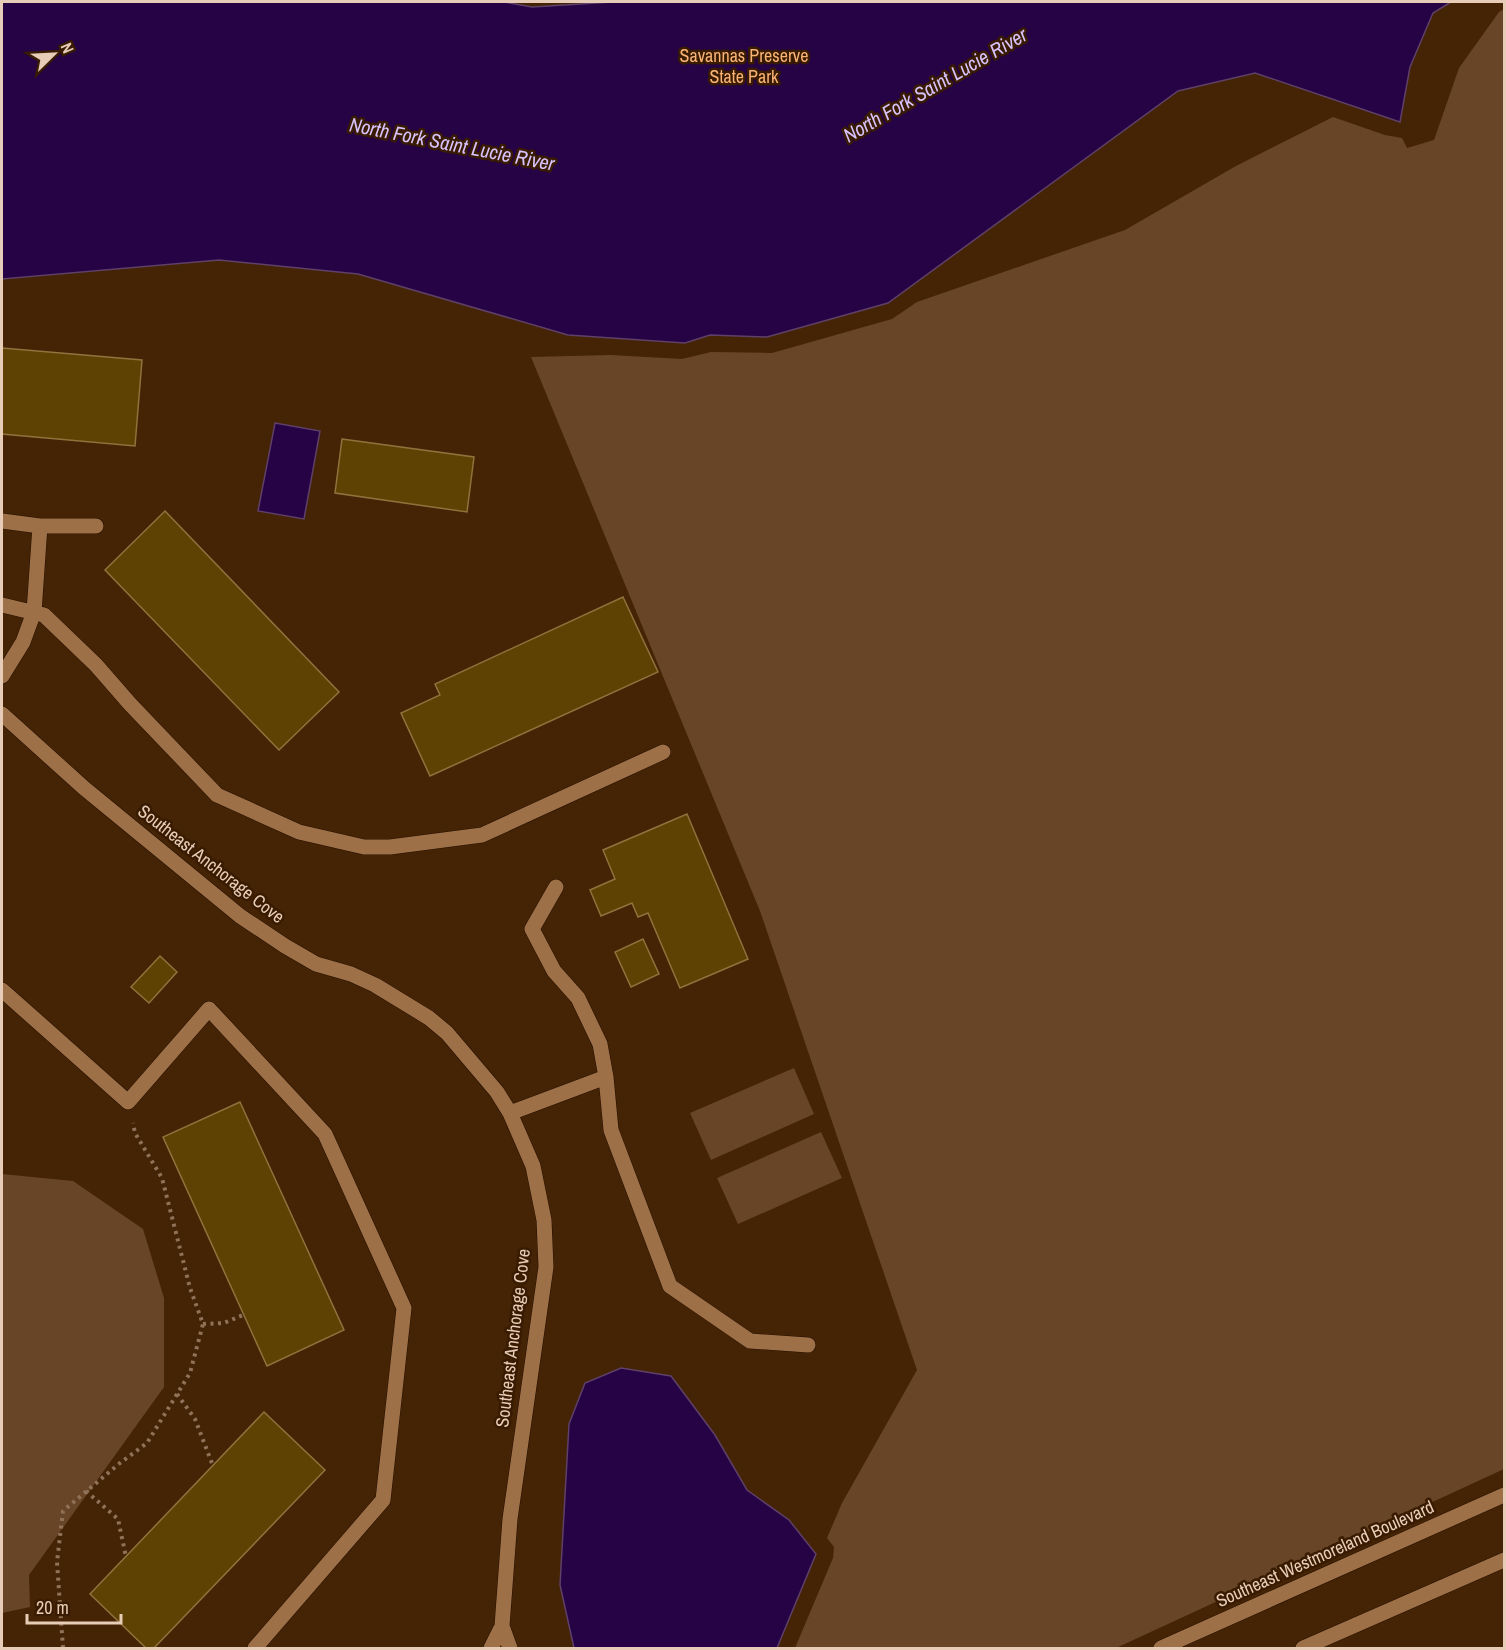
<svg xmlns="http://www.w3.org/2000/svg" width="1506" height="1650" font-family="'Archivo Narrow',sans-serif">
	<rect width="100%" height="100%" fill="#442405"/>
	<!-- green -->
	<path fill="#684526" d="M1504,9V1469L1116,1648H795L833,1558L834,1547L827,1538L842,1503L917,1370L760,911L531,357L611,355L682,359L711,352L772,353L892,319L917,302L1125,230L1236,166L1333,117L1385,135L1402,138L1407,148L1434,140L1459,68L1499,12Z
		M794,1068L814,1114L711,1160L690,1113Z
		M821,1132L842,1178L738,1224L717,1178Z
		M2,1174L73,1181L143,1229L164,1298V1387L29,1575L30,1607L2,1613Z"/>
	<!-- water -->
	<path fill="#250345" stroke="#5f4068" stroke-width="1.5" d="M2,2H504L532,7L613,2H1451L1433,13L1410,67L1400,122L1255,73L1178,91L888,303L767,337L710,335L685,343L568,335L358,274L219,260L2,279Z
		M275,423L320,431L304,519L258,511Z
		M621,1368L671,1376L715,1435L747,1490L789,1520L816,1554L777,1648H574L560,1585L569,1424L585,1383Z"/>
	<!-- building -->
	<path fill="#5d4204" stroke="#90723d" stroke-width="1.5" d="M2,348L142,360L135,446L2,434Z
		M342,439L474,457L467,512L335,493Z
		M165,511L339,692L279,750L105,570Z
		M623,597L658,672L430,776L401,713L440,695L435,684Z
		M687,814L748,959L680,988L648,913L638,917L632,903L601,916L590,890L615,879L603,850Z
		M643,939L659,974L631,987L615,952Z
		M160,956L177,972L149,1003L131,987Z
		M240,1102L344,1330L267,1366L163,1137Z
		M264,1412L325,1470L154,1648H146L90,1594Z"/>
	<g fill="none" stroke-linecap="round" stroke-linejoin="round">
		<!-- minor casing -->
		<g stroke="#250f00" stroke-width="16">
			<path id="minor" d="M2,521L40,526H96
				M2,605L44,615L96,665L130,704L217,795L299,832L364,847H390L482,835L663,752
				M2,676L23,642L34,612L40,526
				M2,714L84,788L240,916L285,946L316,964L351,974L375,985L429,1018L447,1033L497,1092L510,1113L533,1166L544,1220L546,1267L510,1519L502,1626L510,1648
				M556,887L532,929L554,971L578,998L600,1044L606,1077L611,1130L670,1286L750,1341L808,1345
				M2,990L128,1102L209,1009L325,1134L404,1308L383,1500L255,1648
				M510,1113L606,1077
				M491,1648L502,1626
				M1161,1648L1504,1495
				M1303,1648L1504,1560"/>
		</g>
		<!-- path -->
		<path stroke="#8f7258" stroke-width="4" stroke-dasharray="3 4.5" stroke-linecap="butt" d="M203,1324L224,1323L243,1315
			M177,1394L195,1419L213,1466
			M86,1491L118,1519L126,1557
			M63,1648L57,1562L63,1511L120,1463L147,1443L190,1373L203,1324L190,1288L162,1178L135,1133L133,1123"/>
		<!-- minor -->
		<use href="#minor" stroke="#9e7048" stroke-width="15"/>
	</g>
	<g text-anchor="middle" stroke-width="5" stroke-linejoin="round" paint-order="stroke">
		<!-- park labels -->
		<g font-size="18" fill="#fab377" stroke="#391b00">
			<text x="744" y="62">Savannas Preserve<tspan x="744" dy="21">State Park</tspan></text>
		</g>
		<!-- street labels -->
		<g font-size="18" fill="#e7cdb8" stroke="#391b00">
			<text transform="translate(211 864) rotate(38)" y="6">Southeast Anchorage Cove</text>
			<text transform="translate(513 1338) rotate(-83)" y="6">Southeast Anchorage Cove</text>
			<text transform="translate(1325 1554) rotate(-24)" y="6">Southeast Westmoreland Boulevard</text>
		</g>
		<!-- water labels -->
		<g font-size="20" font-style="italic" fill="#d8c2fe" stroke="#391b00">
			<text transform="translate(935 85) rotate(-30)" y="7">North Fork Saint Lucie River</text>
			<text transform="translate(452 144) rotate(11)" y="7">North Fork Saint Lucie River</text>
		</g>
	</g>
	<!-- border -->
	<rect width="1506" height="1650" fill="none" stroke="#e7cdb8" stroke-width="6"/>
	<!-- north arrow -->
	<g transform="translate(54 54) rotate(66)" stroke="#391b00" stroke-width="4.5" paint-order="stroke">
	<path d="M0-4.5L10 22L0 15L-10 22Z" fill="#e7cdb8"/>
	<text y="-9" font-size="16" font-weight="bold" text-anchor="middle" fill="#e7cdb8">N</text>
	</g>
	<!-- scale -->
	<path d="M27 1614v9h94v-9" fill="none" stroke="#e7cdb8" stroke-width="3"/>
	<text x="36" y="1614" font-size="18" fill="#e7cdb8" stroke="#391b00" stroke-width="4.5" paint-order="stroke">20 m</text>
</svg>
